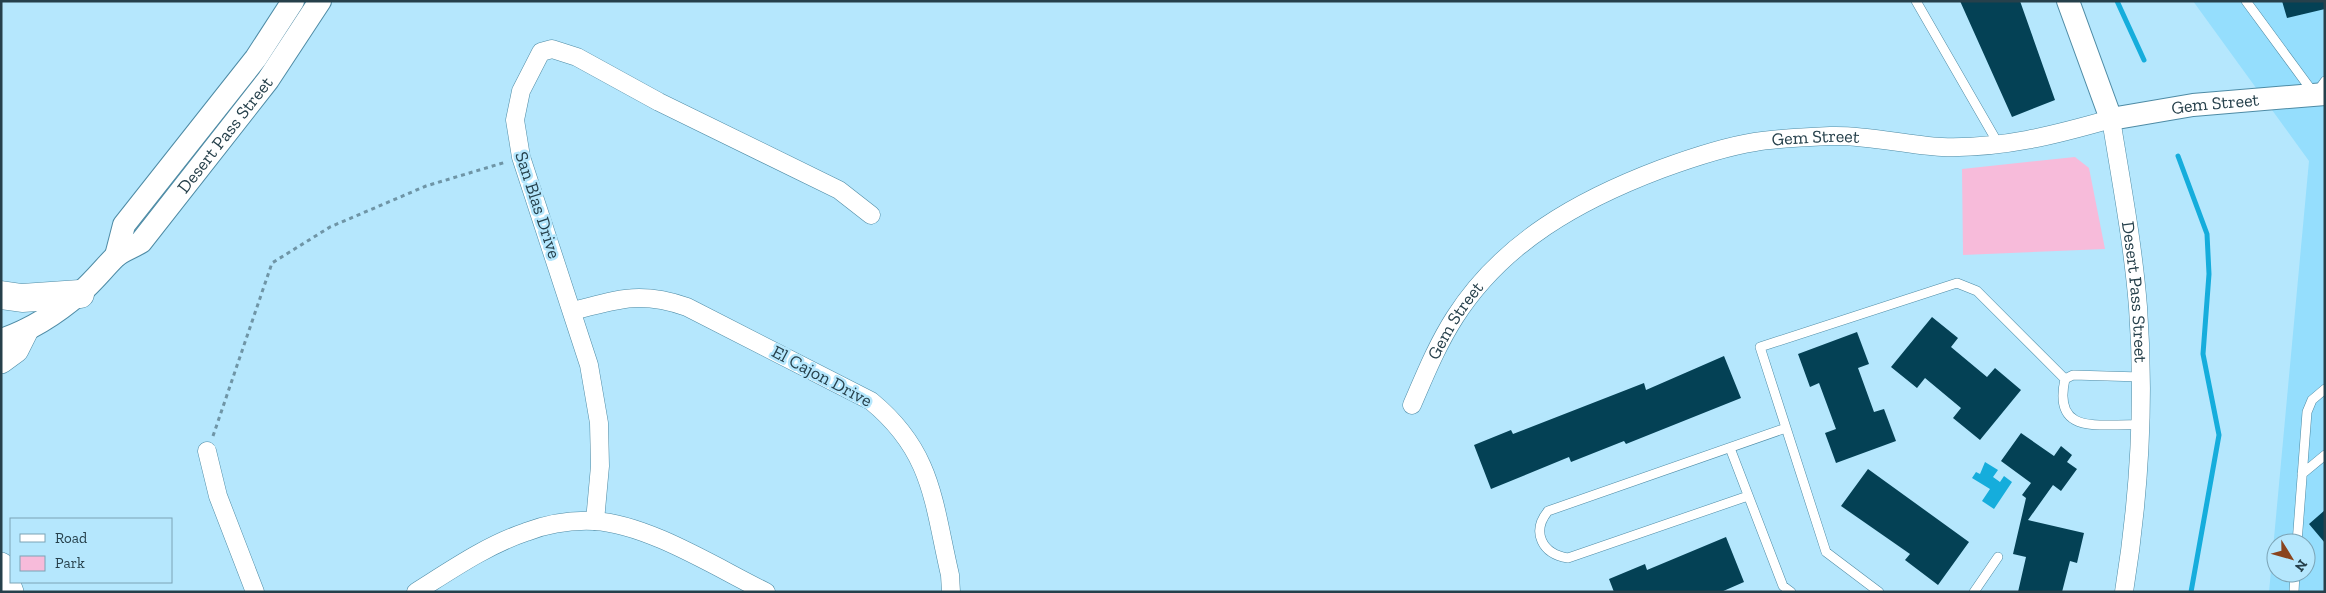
<svg xmlns="http://www.w3.org/2000/svg" width="2326" height="593" font-family="'Zilla Slab',serif">
	<rect width="100%" height="100%" fill="#b5e7fd"/>
	<!-- built -->
	<path fill="#95defd" fill-rule="evenodd" d="M2193,1H2325V592H2269L2309,161ZM2276,543H2306V573H2276Z"/>
	<!-- green -->
	<path fill="#f7bbda" d="M2075,157L2089,168L2105,249L1963,255L1962,169Z"/>
	<!-- water -->
	<path fill="#15addc" d="M1985,462L1998,470L1993,477L2000,482L2004,476L2012,482L1994,509L1982,501L1990,489L1972,478L1976,472L1980,474Z"/>
	<g fill="none" stroke-linecap="round" stroke-linejoin="round">
		<!-- stream -->
		<path stroke="#15addc" stroke-width="5" d="M2117,1L2144,60
			M2178,156L2207,234L2209,274L2203,354L2219,435L2191,592"/>
	</g>
	<!-- building -->
	<path fill="#044155" d="M1960,1H2020L2055,100L2012,117Z
		M2282,1H2325V9L2287,18Z
		M1932,317L1958,338L1951,347L1987,377L1995,368L2021,390L1980,440L1953,418L1961,408L1925,378L1917,388L1891,367Z
		M1857,332L1869,364L1858,368L1874,412L1884,409L1896,441L1836,463L1825,433L1836,429L1819,383L1810,387L1798,354Z
		M1724,356L1741,398L1626,444L1624,441L1571,462L1569,457L1491,489L1474,445L1511,430L1513,434L1644,383L1646,390Z
		M2021,433L2054,456L2061,446L2072,455L2067,462L2077,469L2061,491L2053,485L2028,520L2084,533L2077,563L2070,561L2062,592H2018L2026,557L2013,554L2026,498L2022,495L2031,483L2001,461Z
		M1868,469L1969,542L1938,585L1905,560L1910,554L1841,506Z
		M2325,510V543L2309,524Z
		M1726,537L1744,582L1721,592H1614L1609,579L1645,564L1647,570Z"/>
	<g fill="none" stroke-linecap="round" stroke-linejoin="round">
		<!-- service casing -->
		<g stroke="#4e8ba5" stroke-width="10">
			<path id="service" d="M1916,1L1999,145
				M2246,1L2315,95L2325,81
				M2139,425C2101,423 2052,437 2065,379L2073,375L2141,377
				M1730,448L1783,586L1791,592
				M2302,474L2325,455
				M1748,496L1568,558C1542,554 1531,532 1548,511L1786,428
				M2297,543L2307,412L2312,400L2325,389
				M1879,592L1826,552L1760,347L1957,283L1977,291L2065,379
				M1974,592L1998,557
				M2294,592L2295,573"/>
		</g>
		<!-- minor casing -->
		<g stroke="#4e8ba5" stroke-width="19">
			<g id="minor">
				<path d="M573,311C618,299 641,291 687,307L871,401C933,452 933,502 950,575L951,592"/>
				<path id="s1" d="M1412,405C1425,375 1437,345 1455,317C1503,242 1579,200 1661,169C1691,158 1723,147 1755,142C1780,138 1807,137 1832,136C1869,135 1905,145 1942,147C2001,149 2055,135 2111,119C2121,181 2133,244 2138,307C2145,402 2139,499 2124,592"/>
				<path d="M207,451L218,496L255,592"/>
				<path d="M595,521L600,466L599,423L589,365L521,157L515,120L521,91L541,52L552,49L577,57L659,102L839,190L871,215"/>
				<path d="M416,592C451,570 487,545 526,532C547,524 572,520 594,521C648,524 717,568 766,592"/>
			</g>
		</g>
		<!-- tertiary casing -->
		<g stroke="#4e8ba5" stroke-width="24">
			<g id="tertiary">
				<path id="s2" d="M2068,1L2111,119L2193,105L2325,94"/>
				<path d="M116,256L124,225L256,58L293,1"/>
				<path id="s3" d="M1,340C31,330 56,314 80,293C93,282 103,269 115,257C121,251 133,247 141,242L268,80L320,1"/>
			</g>
		</g>
		<!-- secondary casing -->
		<g stroke="#4e8ba5" stroke-width="26">
			<path id="secondary" d="M1,361L16,350L25,332
				M1,565L11,592"/>
		</g>
		<!-- motorway casing -->
		<g stroke="#4e8ba5" stroke-width="29">
			<path id="motorway" d="M1,295L22,298L80,294"/>
		</g>
		<!-- path -->
		<path stroke="#6f95a6" stroke-width="3" stroke-dasharray="4 4" stroke-linecap="butt" d="M213,436L272,263L330,227L426,186L506,162"/>
		<!-- service -->
		<use href="#service" stroke="#fff" stroke-width="9"/>
		<!-- minor -->
		<use href="#minor" stroke="#fff" stroke-width="18"/>
		<!-- tertiary -->
		<use href="#tertiary" stroke="#fff" stroke-width="22"/>
		<!-- secondary -->
		<use href="#secondary" stroke="#fff" stroke-width="25"/>
		<!-- motorway -->
		<use href="#motorway" stroke="#fff" stroke-width="28"/>
	</g>
	<g text-anchor="middle" stroke-width="5" stroke-linejoin="round" paint-order="stroke">
		<!-- street labels -->
		<g font-size="18" fill="#26404b" stroke="#b5e7fd">
			<text dy="6" stroke="none"><textPath href="#s2" startOffset="231">Gem Street</textPath></text>
			<text dy="6" stroke="none"><textPath href="#s3" startOffset="309">Desert Pass Street</textPath></text>
			<text dy="6" stroke="none"><textPath href="#s1" startOffset="515">Gem Street</textPath></text>
			<text transform="translate(538 205) rotate(72)" y="6">San Blas Drive</text>
			<text dy="6" stroke="none"><textPath href="#s1" startOffset="989">Desert Pass Street</textPath></text>
			<text dy="6" stroke="none"><textPath href="#s1" startOffset="95">Gem Street</textPath></text>
			<text transform="translate(822 376) rotate(28)" y="6">El Cajon Drive</text>
		</g>
	</g>
	<!-- border -->
	<rect width="2326" height="593" fill="none" stroke="#26404b" stroke-width="5"/>
	<!-- legend -->
	<rect x="10" y="518" width="162" height="65" fill="#b5e7fd" stroke="#7ca4b6"/>
	<rect x="20" y="534" width="25" height="8" fill="#ffffff" stroke="#7ca4b6"/>
	<text x="55" y="543" font-size="15" fill="#26404b">Road</text>
	<rect x="20" y="556" width="25" height="15" fill="#f7bbda" stroke="#7ca4b6"/>
	<text x="55" y="568" font-size="15" fill="#26404b">Park</text>
	<!-- north arrow -->
	<g transform="translate(2291 558) rotate(127)"><circle r="24" fill="#b5e7fd" stroke="#7ca4b6"/>
	<path d="M0-4L9 19L0 12L-9 19Z" fill="#8a441d"/>
	<text y="-8" font-size="14" font-weight="bold" text-anchor="middle" fill="#26404b">N</text>
	</g>
</svg>
